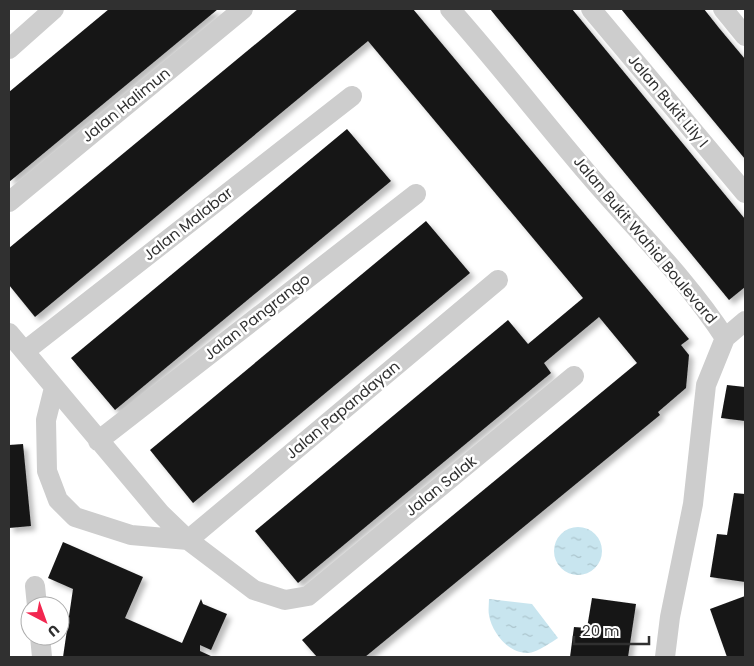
<svg xmlns="http://www.w3.org/2000/svg" width="754" height="666" font-family="Poppins,sans-serif">
	<defs>
		<pattern id="water-ripples" width="26" height="14" patternUnits="userSpaceOnUse" patternTransform="scale(1.25)"><rect width="26" height="14" fill="#c8e5ef"/><path d="M2 4q2-2 4 0t4 0M15 11q2-2 4 0t4 0" fill="none" stroke="#acc5cd"/></pattern>
		<filter id="shadow"><feDropShadow dx="4.5" dy="4.5" stdDeviation="2.5" flood-color="#0004"/></filter>
	</defs>
	<rect width="100%" height="100%" fill="#fff"/>
	<!-- water -->
	<path fill="url(#water-ripples)" d="M554 551a24 24 0 1 1 48 0a24 24 0 1 1-48 0Z
		M489,599L532,604L558,638C550,643 542,649 533,652C512,658 492,634 489,615C488,610 489,604 489,599Z"/>
	<!-- building -->
	<path fill="#171717" filter="url(#shadow)" d="M109,9H218L9,182V92Z
		M298,9H413L689,339L681,345L689,355L686,388L658,412L660,415L365,657H317L302,640L637,363L599,317L544,363L551,373L298,583L255,531L508,320L528,344L583,298L368,41L35,317L9,285V248Z
		M490,9H572L745,219V287L729,300Z
		M621,9H704L719,28L745,59V159Z
		M347,129L391,181L115,410L71,358Z
		M426,221L470,273L193,503L150,450Z
		M727,385L745,387V421L721,418Z
		M23,444L31,526L9,528V445Z
		M734,493L745,494V582L710,577L717,534L727,535Z
		M63,542L143,577L125,618L182,643L201,599L203,604L227,614L211,650L200,645V651L213,657H63L73,589L48,578Z
		M745,596V657H727L710,609Z
		M592,598L636,604L628,657H570L574,627L587,628Z"/>
	<g fill="none" stroke-linecap="round" stroke-linejoin="round">
		<!-- minor -->
		<path stroke="#cdcdcd" stroke-width="20" d="M450,9C498,63 542,120 589,175C635,229 686,278 725,338L706,385L693,504L670,617L665,657
			M591,9L745,193
			M723,9L745,36
			M9,49L54,9
			M9,202L243,9
			M9,333L160,513L188,540L498,280
			M725,338L745,321
			M25,351L352,96
			M54,388L46,420L47,471L58,500L75,517L131,535L188,540L254,590L285,600L308,596L574,376
			M98,441L416,194
			M35,586L37,606
			M40,636L42,657"/>
	</g>
	<g text-anchor="middle" stroke-width="5" stroke-linejoin="round" paint-order="stroke">
		<!-- street labels -->
		<g font-size="15" fill="#303030" stroke="#fff">
			<text transform="translate(668 101) rotate(50)" y="5">Jalan Bukit Lily I</text>
			<text transform="translate(126 105) rotate(-39)" y="5">Jalan Halimun</text>
			<text transform="translate(188 224) rotate(-38)" y="5">Jalan Malabar</text>
			<text transform="translate(645 240) rotate(50)" y="5">Jalan Bukit Wahid Boulevard</text>
			<text transform="translate(257 317) rotate(-38)" y="5">Jalan Pangrango</text>
			<text transform="translate(343 410) rotate(-40)" y="5">Jalan Papandayan</text>
			<text transform="translate(441 486) rotate(-39)" y="5">Jalan Salak</text>
		</g>
	</g>
	<!-- border -->
	<rect width="754" height="666" fill="none" stroke="#303030" stroke-width="20"/>
	<!-- north arrow -->
	<g transform="translate(45 621) rotate(139)"><circle r="24" fill="#ffffff" stroke="#acacac"/>
	<path d="M0-4L9 19L0 12L-9 19Z" fill="#f22750"/>
	<text y="-8" font-size="14" font-weight="bold" text-anchor="middle" fill="#303030">U</text>
	</g>
	<!-- scale -->
	<path d="M574 636v8h75v-8" fill="none" stroke="#303030" stroke-width="2.5"/>
	<text x="582" y="636" font-size="15" fill="#303030" stroke="#ffffff" stroke-width="4" paint-order="stroke">20 m</text>
</svg>
